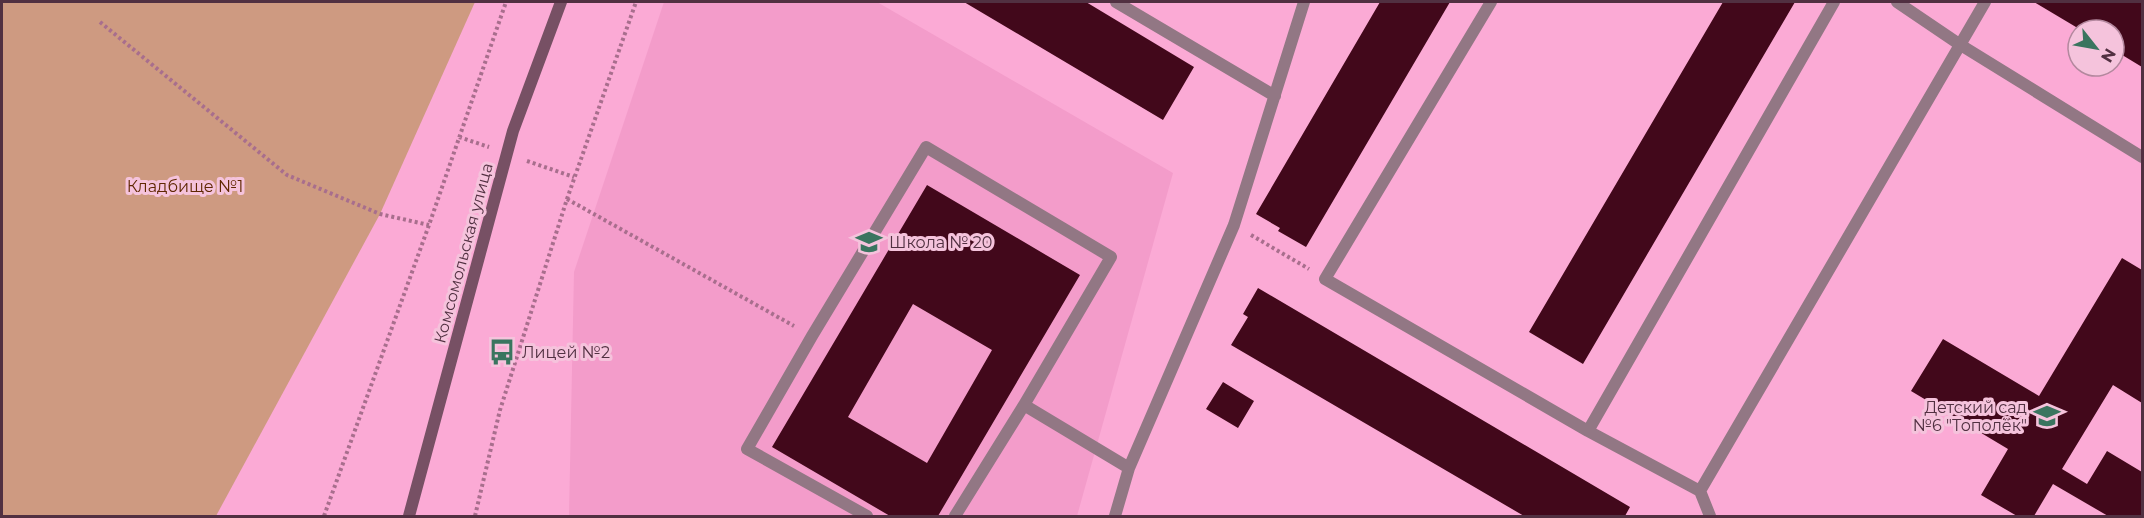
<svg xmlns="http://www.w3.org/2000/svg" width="2144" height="518" font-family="Montserrat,sans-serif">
	<rect width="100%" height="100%" fill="#fbaad5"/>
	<!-- built -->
	<path fill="#f39cca" d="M664,2H877L1173,173L1077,516H569L574,272Z"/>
	<!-- green -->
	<path fill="#ce9a81" d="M2,2H475L380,214L216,516H2Z"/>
	<!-- building -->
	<path fill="#42081b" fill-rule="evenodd" d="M964,2H1086L1194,67L1163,120Z
		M1380,2H1450L1306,247L1278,231L1280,228L1256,214Z
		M1723,2H1795L1583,364L1529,332Z
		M2034,2H2142V67L2114,50V30H2081Z
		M927,185L1080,275L938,516H890L772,447ZM913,304L992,350L927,463L848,417Z
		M2122,258L2142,270V403L2113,385L2062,469L2087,484L2107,451L2142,472V516H2108L2053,484L2034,516H2017L1981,495L2008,449L1911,391L1943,339L2039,396Z
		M1258,288L1630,507L1625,516H1524L1231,345L1248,317L1243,314Z
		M1223,382L1254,401L1238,428L1206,409Z"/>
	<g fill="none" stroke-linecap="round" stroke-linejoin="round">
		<!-- path -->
		<path stroke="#a86e8d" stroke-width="4" stroke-dasharray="3 3" stroke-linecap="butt" d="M100,22L287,175L380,214L429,225
			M459,137L489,147
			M527,161L574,177
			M567,199L794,326
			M1251,235L1309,269
			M324,516L429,225L506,2
			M475,516L500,410L567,199L636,2"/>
		<!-- service -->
		<path stroke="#927784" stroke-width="12" d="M1116,2L1275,96
			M1491,2L1325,279L1588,431L1700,491
			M1897,2L1959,44L2142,157
			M1588,431L1834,2
			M867,516L747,449L812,336L926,147L1111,257L1024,405
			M955,516L1024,405L1129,468
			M1115,516L1129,468L1234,225L1304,2
			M1710,516L1700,491L1985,2"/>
		<!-- secondary -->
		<path stroke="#775064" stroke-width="12" d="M409,516L513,131L561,2"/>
	</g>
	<!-- icons -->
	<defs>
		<g id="school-bare" transform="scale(2.07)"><path d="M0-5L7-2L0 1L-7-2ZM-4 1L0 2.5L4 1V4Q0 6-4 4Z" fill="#3a755f" stroke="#f5c3dc" stroke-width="2.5" paint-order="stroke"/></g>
		<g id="bus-bare" transform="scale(2.07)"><path d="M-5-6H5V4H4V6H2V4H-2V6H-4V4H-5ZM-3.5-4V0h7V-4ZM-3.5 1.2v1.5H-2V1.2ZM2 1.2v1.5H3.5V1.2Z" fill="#3a755f" stroke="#f5c3dc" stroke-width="2.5" paint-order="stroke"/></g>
	</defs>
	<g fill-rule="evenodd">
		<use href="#school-bare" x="869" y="242"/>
		<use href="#bus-bare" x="502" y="352"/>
		<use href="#school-bare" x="2047" y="416"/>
	</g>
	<g text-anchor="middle" stroke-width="6" stroke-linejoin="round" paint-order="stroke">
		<!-- park labels -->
		<g font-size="16" fill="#5f2702" stroke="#f5c3dc">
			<text x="185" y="192">Кладбище №1</text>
		</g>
		<!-- poi labels -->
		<g font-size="16" fill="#513041" stroke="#f5c3dc" text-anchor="start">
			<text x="889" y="248">Школа № 20</text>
			<text x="522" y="358">Лицей №2</text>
			<text x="2027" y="413" text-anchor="end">Детский сад<tspan x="2027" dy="18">№6 "Тополёк"</tspan></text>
		</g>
		<!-- street labels -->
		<g font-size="16" fill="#513041" stroke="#f5c3dc">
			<text transform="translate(463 253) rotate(-75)" y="6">Комсомольская улица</text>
		</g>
	</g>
	<!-- border -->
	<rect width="2144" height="518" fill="none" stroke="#513041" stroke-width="6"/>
	<!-- north arrow -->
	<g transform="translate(2096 48) rotate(121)"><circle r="28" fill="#f5c3dc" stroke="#b3889e" stroke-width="1.5"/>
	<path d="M0-4.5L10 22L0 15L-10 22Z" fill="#3a755f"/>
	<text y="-9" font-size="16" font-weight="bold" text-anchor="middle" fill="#513041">N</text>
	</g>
</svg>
